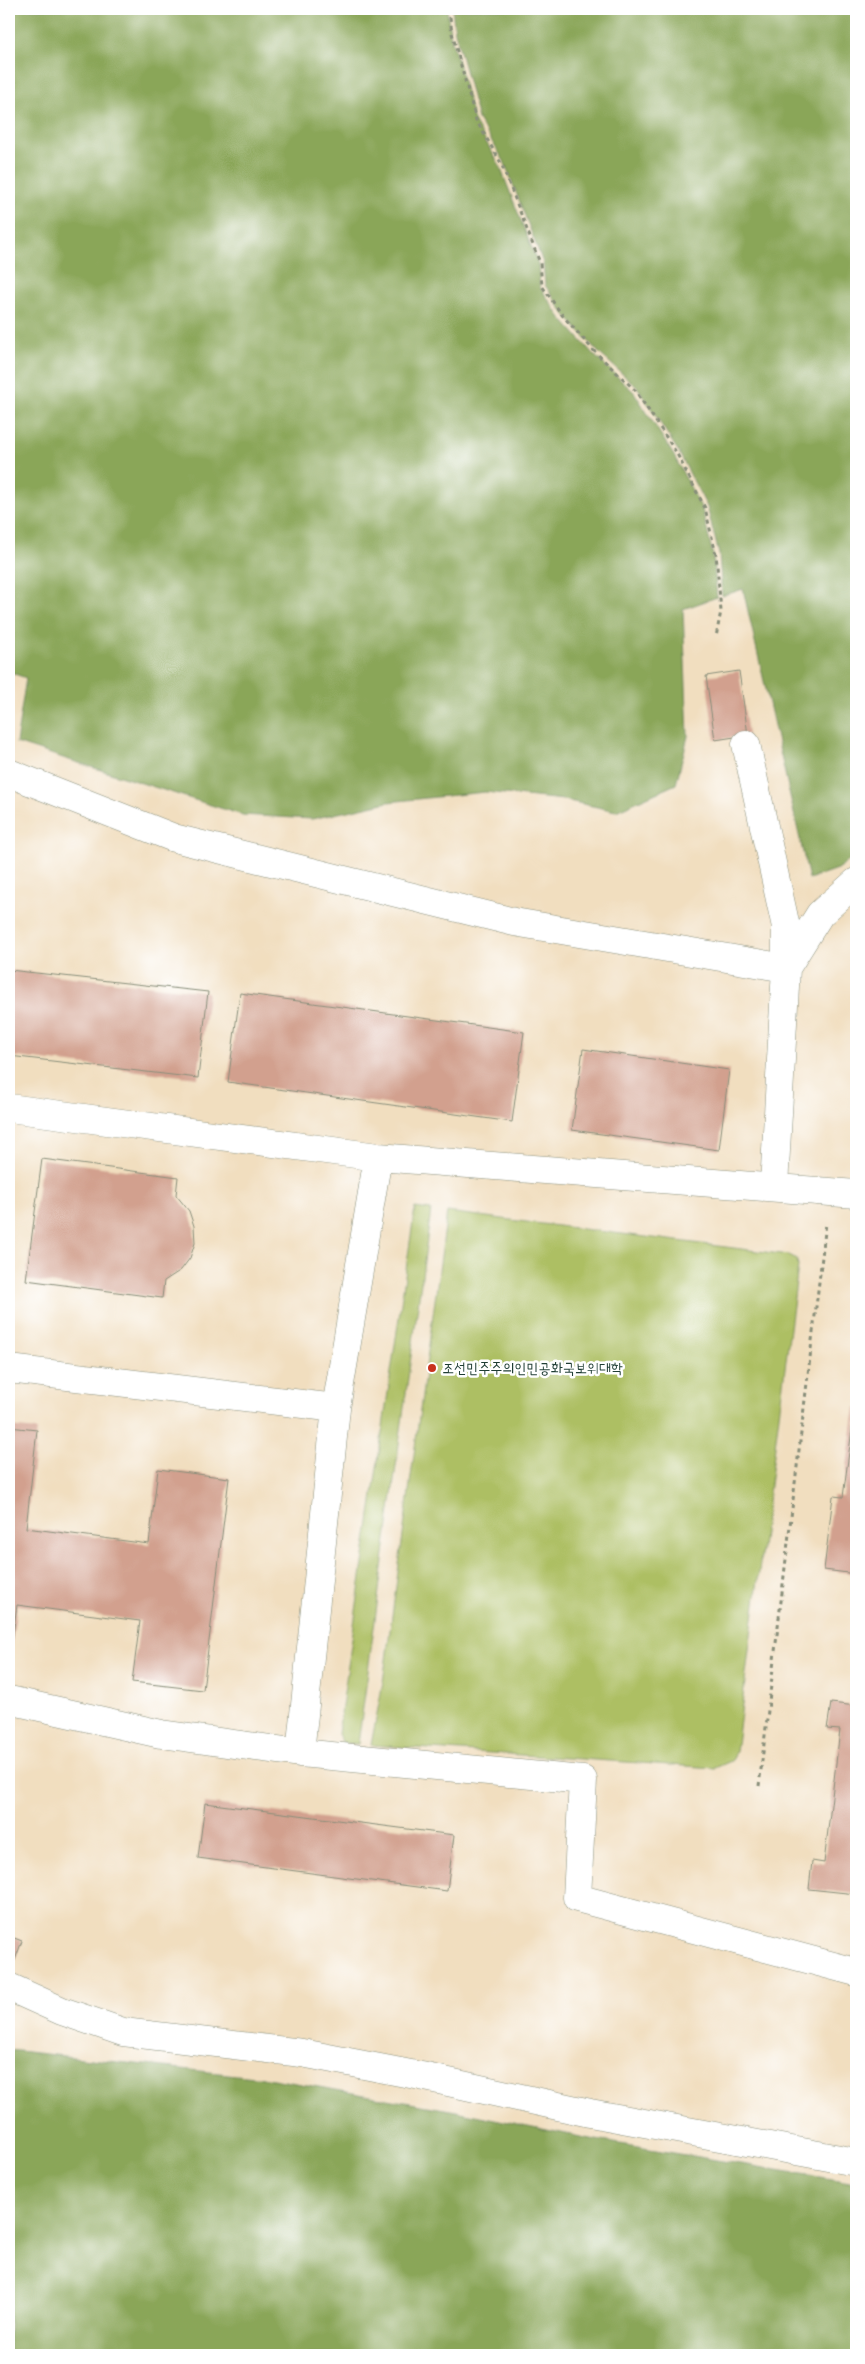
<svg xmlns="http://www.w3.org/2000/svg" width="865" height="2364" font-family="Sriracha,'Poor Story',sans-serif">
	<rect width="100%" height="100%" fill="#fff"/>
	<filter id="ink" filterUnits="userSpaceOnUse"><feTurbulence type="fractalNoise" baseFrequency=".02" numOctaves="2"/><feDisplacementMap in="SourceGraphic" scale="10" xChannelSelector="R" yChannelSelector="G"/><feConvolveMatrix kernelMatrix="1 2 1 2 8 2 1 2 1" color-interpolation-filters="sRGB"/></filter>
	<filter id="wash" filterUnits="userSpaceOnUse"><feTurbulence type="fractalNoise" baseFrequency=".0096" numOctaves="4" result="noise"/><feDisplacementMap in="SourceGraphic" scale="20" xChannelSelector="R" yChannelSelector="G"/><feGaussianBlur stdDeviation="1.12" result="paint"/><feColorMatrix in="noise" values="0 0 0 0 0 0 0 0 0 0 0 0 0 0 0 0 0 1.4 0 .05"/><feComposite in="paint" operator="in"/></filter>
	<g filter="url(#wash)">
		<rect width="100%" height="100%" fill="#f1debf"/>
		<!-- green -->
		<path fill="#adbf63" stroke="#667e4c" d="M415,1208L431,1210L358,1744L343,1743L338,1734Z
			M447,1212L789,1255L797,1259L798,1266L736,1752L731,1761L715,1768L371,1745L383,1682Z"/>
		<!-- forest -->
		<path fill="#8aa659" stroke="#547246" d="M9,9H447L450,33L474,121L499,164L538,264L540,287L561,318L594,355L634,392L673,454L702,509L713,555L717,597L683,609L688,736L676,784L616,811L564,800L485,792L388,802L312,819L242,815L16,743L26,678L9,672Z
			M452,9H856V855L837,869L809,879L743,589L722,596L719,554L707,507L678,451L638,388L598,352L565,315L545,285L543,263L504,161L478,119L455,32Z
			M9,2050L273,2079L456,2111L595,2140L856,2183V2355H9Z"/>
		<g id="blocks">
			<!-- building -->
			<path fill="#d2a08e" d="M739,671L748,735L715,740L706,676Z
				M9,970L208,992L198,1078L9,1056Z
				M240,993L524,1032L512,1122L228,1082Z
				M583,1049L729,1070L719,1150L572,1130Z
				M42,1159L178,1177L176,1195L189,1211L194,1226L195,1243L190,1258L181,1270L164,1281L162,1298L26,1280Z
				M855,1324H856V1345L853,1344Z
				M855,1407H856V1574L824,1570L833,1496L843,1497Z
				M9,1427L37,1430L26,1528L149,1544L158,1469L229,1478L203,1690L132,1682L140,1621L17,1605L9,1664Z
				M831,1703L856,1706V1894L809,1889L812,1861L824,1863L840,1730L827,1729Z
				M205,1803L454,1835L447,1891L198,1858Z
				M9,1936L22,1941L12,1968L9,1967Z"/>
		</g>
	</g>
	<g filter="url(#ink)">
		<use href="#blocks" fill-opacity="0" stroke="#888e7a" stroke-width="1"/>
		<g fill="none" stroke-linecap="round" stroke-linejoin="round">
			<!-- minor casing -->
			<g stroke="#888e7a" stroke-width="29">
				<path id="minor" d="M9,773L174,838L514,922L786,968V927L746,744
					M9,1108L378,1157L856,1194
					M378,1157L336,1408L300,1753L583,1780L577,1898L856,1972
					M774,1187L786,968L820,914L856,882
					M9,1369L336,1408
					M9,1700L161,1734L300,1753
					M9,1987L62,2011L123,2032L302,2053L421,2076L590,2113L856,2162"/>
			</g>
			<!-- path -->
			<path stroke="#888e7a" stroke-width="3" stroke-dasharray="4 4" stroke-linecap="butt" d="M449,9L452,33L476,120L501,163L540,263L542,286L563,316L596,353L635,390L676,452L705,508L716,554L721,611L716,637
				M759,1786L826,1223"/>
			<!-- minor -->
			<use href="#minor" stroke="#fff" stroke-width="28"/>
		</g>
	</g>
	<!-- markers -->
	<circle fill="#c8321e" stroke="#fff" stroke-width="2" cx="432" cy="1368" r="5"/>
	<g text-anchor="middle" stroke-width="5" stroke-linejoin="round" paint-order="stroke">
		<!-- poi labels -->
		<g font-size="15" fill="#1f3d34" stroke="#fff" text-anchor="start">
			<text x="442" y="1373">조선민주주의인민공화국보위대학</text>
		</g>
	</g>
	<!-- margin -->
	<rect width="865" height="2364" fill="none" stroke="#fff" stroke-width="30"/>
</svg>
